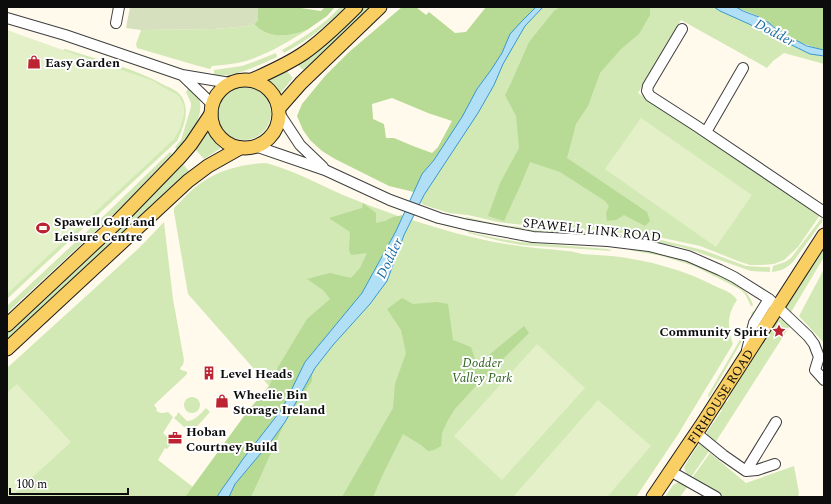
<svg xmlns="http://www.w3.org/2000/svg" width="831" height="504" font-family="Spectral,serif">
	<rect width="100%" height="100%" fill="#fffaec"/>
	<!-- green -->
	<path fill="#d2e9b6" d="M340,7H345C327,26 306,41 284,53L282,50C303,38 324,25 340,7Z
		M363,7H372L327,49L303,70L296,63L346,24Z
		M536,7H736L807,46L824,50V64L784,53L773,61L767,68L681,20L638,93L820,215L798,247L784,260L774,264L762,265H750L738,261L700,246L658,237L612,232L559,229L498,222L468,215L449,213L424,205L411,197L470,102L477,89Z
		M254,24C268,39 289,37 306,29L307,30C288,42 268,54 246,61C235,64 223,65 212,66L210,69L195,65L137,48L136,44L141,30L215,29L248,26Z
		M65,49C99,60 134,68 164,85C171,88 178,91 182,97C190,111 184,127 177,141L7,299V290L63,50Z
		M276,53L277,57C256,66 237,77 214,76V70L242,66L256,61Z
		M286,70L293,78L279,95C277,90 272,82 265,80Z
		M217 113a27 27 0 1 1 54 0a27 27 0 1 1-54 0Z
		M189,87C191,89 194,91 196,93C209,111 190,137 177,150L175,147L181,140L191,107V103L186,92Z
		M208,131L211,138L221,148L204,159L195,149Z
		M170,152L172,154L116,212L7,313V306L112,208Z
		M182,163L189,171L7,341V330Z
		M266,163C293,170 318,184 343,195C362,203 382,210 401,217L269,386L188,294L174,212V208L178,204C186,196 194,187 204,181C222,169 244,164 266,163Z
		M823,216L822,222L793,262C787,268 781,271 772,272L773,266L785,262L791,258Z
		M466,217L501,225L522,227L618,234L657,239L703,250L746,266L763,267H770V272L751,271L697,252L681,247L643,240L513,229L477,222L466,219Z
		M412,220C444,230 474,239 506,244C527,248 547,249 567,251C572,251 577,253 582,254C592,255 602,255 612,256C648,260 685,270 717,287C724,290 733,293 737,300C727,314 727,328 733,344L677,436L636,497H229L305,384L315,368L333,345L370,304L387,281L404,235Z
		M164,222L173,299L184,360L183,365L180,368L181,370L185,371L187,372V374L185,376L154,405L157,409L156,410C159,414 164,413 168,412L173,417L163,433L173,442L167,449L165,448L158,460L193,487L185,497H7V368L139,248Z
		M469,232L496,238L519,242L608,249L612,251L521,245L500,241L468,233Z
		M824,248V257L790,314L786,310V305Z
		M631,249C656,247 725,273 744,291C749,295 752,301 753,306H751L745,294L741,290L722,280L694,266L662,256L629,250Z
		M824,269V343L799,316Z
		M754,311L751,325L709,398L708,395L749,324L752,312Z
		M795,318L715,443L707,435V432L722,410L720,409L725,401L727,402L730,397L728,396L776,321L780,319L784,320Z
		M184 405a8 8 0 1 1 16 0a8 8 0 1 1-16 0Z
		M206,408L210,412L191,433L174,418L177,415V414L178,412L187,421C195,421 201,413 206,408Z
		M700,443L710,450L691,477L686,473L684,467L698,445Z
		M710,453L746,483L794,466L799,493L798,497H724L692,478Z
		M679,482L688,486L680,497H665L673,485Z"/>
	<!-- forest -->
	<path fill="#b7da95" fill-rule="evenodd" d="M258,7H294L321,11L325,7H335L327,16L307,30H306C289,37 268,39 254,24L258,20Z
		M402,7H416L426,15L429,12L455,33L466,32L486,7H536L502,53L491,70L477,89L462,117L434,160L422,174L414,192L389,186L335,159L322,151L310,140L303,130L297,116L302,104L325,76L349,52ZM392,98L428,113L452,121L438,147L432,153L413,146L394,138H386L384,124L373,119L372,104Z
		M560,7H650V15L639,34L621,49L600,73L588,106L576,124L567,158L647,212L650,221L645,226L624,215L616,220L607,221L606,213L609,206L605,201L560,172L530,162L521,184L504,221L488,216L500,183L519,148L516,116L505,95L511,83L529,42L554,11Z
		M736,7H824V50C810,46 796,42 783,34C775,29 769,21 760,17C752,13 744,11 736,7Z
		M363,203L376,213V223L385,221L393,217L403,215L396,231L362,293L305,362L282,409L274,419L222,489L217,497H185L247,412L269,386L278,367L307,319L330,299L323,290L307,279L330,273L351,278L360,268L367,253L351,255L349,250L350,232L329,218L362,208Z
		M402,298L413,304L437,302L448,304L453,340L471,347L477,365L524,326L529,333L474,388L454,410L447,422L442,433L441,446L434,450L428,451L421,445L403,434L383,474L373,497H342L393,408L395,384L406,353L401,330L387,309Z
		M312,373V381L285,422L251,497H229L235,484L272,440Z"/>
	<!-- cemetery -->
	<path fill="#d6e0be" d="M130,7H258V20L254,24L248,26L215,29L141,30L126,28Z"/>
	<!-- pitch -->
	<path fill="#e4f0c8" d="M7,30L60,49L151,80L179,96L184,106V115L180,128L174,139L7,294Z
		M641,118L752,195L716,247L605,169Z
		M537,344L585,388L502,480L454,436Z
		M17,384L71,442L11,497H7V393Z
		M598,400L651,446L607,497H513Z"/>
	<!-- water -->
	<path fill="#b1dff6" stroke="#3898cd" d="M536,7H543L525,26L503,64L494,85L478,113L424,195L404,235L387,281L370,304L333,345L315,368L285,422L272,440L235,484L229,497H217L222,489L230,478L243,459L282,409L305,362L362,293L396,231L422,174L434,160L462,117L477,89L491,70L502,53L510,34L522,21Z
		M714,7H736L743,11L759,17L769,23L776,29L784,34L807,46L824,50V56L810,54L749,24L720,11Z"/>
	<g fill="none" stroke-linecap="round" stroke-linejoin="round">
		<!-- minor casing -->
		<g stroke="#3f3f3f" stroke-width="12">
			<path id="minor" d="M7,18L65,35L182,75L230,83
				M116,23L119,7
				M682,29L648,86L647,91L650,96L695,125L824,212
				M182,75L212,104
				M279,113L300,145L323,167
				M706,132L743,68
				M255,146L325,170L390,200L439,218L468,225L533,237L608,241L649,246L688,256L720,270L734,277L769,299L808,336L814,344L819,357L815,370L824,380
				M747,350L754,323L769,299
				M696,433L723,455L746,471L757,470L775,464
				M670,471L716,497
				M746,471L776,422"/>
		</g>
		<!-- major casing -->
		<g stroke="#1d1d1d" stroke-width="15">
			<g id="major">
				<circle cx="245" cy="114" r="34"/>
				<path d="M252,80C270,72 288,64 304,53C323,40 340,23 356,7"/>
				<path d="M279,108L301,83L380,7"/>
				<path d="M7,325L116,223L179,158L191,144L211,114"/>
				<path d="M7,349L188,181L208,166L240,148"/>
				<path id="s1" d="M653,497L701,426L824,235"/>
			</g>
		</g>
		<!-- minor -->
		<use href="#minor" stroke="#fff" stroke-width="10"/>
		<!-- major -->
		<use href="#major" stroke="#f9ce62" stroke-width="13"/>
	</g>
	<!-- icons -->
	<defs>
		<g id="shop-bare" transform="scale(1.08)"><path d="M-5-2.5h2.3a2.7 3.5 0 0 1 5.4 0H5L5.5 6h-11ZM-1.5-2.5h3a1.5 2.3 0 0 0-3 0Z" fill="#bc2432" stroke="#fff" stroke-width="2.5" paint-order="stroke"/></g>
		<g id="stadium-bare" transform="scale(1.08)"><path d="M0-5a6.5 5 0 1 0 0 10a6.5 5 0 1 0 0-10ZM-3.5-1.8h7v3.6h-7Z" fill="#bc2432" stroke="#fff" stroke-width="2.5" paint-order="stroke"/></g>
		<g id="sight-bare" transform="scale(1.08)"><path d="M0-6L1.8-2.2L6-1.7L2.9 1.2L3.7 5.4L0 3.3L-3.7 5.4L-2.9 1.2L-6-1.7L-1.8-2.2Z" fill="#bc2432" stroke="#fff" stroke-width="2.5" paint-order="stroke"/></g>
		<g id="building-bare" transform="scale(1.08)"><path d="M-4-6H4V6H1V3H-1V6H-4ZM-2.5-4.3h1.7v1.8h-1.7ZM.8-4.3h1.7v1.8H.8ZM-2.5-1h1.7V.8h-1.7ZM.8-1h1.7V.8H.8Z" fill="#bc2432" stroke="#fff" stroke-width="2.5" paint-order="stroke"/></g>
		<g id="office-bare" transform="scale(1.08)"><path d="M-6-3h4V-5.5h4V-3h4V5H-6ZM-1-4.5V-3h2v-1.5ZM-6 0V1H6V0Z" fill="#bc2432" stroke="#fff" stroke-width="2.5" paint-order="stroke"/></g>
	</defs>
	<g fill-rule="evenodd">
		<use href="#shop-bare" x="34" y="62"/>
		<use href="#stadium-bare" x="43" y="228"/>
		<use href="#sight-bare" x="779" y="331"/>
		<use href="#building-bare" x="209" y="373"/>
		<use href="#shop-bare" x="222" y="401"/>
		<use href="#office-bare" x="175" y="438"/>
	</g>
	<g text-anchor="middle" stroke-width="4" stroke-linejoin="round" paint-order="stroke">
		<!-- poi labels -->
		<g font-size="13" font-weight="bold" fill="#0c0c0c" stroke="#fff" text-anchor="start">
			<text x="45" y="67">Easy Garden</text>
			<text x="54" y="226">Spawell Golf and<tspan x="54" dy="15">Leisure Centre</tspan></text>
			<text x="768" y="336" text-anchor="end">Community Spirit</text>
			<text x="220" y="378">Level Heads</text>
			<text x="233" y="399">Wheelie Bin<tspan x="233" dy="15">Storage Ireland</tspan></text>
			<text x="186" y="436">Hoban<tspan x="186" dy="15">Courtney Build</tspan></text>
		</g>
		<!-- street labels -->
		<g font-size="13" fill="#0c0c0c" stroke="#fff">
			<text transform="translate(592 229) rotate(6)" y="5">SPAWELL LINK ROAD</text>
			<text dy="5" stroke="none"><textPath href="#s1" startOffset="121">FIRHOUSE ROAD</textPath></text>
		</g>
		<!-- park labels -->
		<g font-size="13" font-style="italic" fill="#2f641d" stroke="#fff">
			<text x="482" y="367">Dodder<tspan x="482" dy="15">Valley Park</tspan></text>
		</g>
		<!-- water labels -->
		<g font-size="14" font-style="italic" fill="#16689e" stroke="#fff">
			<text transform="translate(775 32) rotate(28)" y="5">Dodder</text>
			<text transform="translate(389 258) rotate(-64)" y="5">Dodder</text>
		</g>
	</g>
	<!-- border -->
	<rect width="831" height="504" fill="none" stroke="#0c0c0c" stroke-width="16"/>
	<!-- scale -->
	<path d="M10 488v6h118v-6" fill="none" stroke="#0c0c0c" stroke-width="2"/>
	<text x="16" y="488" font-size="12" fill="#0c0c0c" stroke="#ffffff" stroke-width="3" paint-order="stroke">100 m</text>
</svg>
